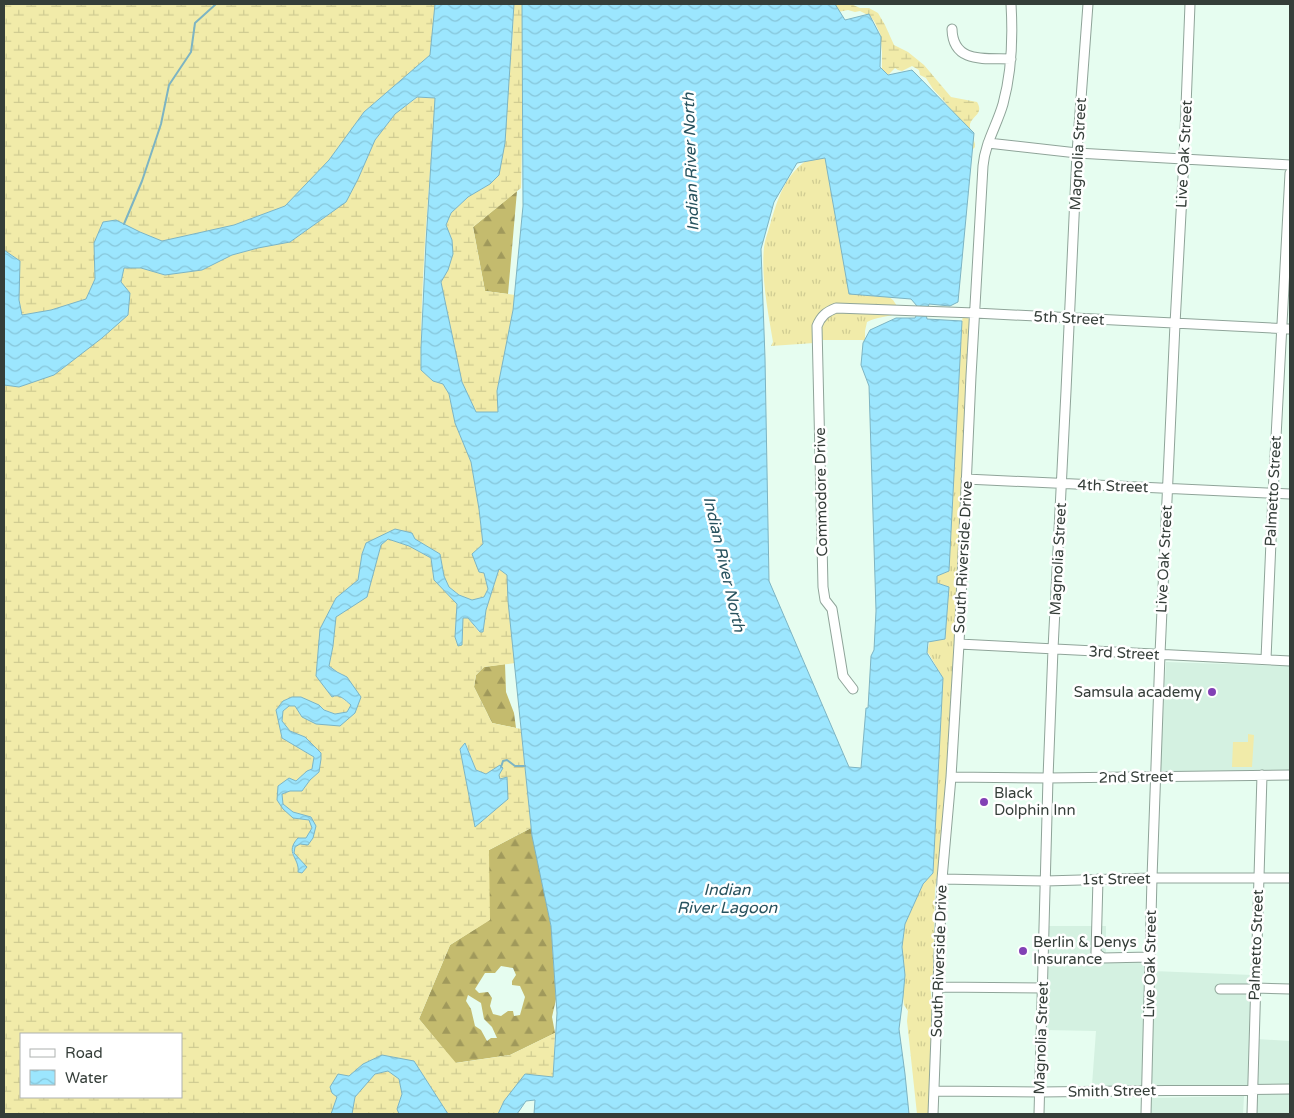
<svg xmlns="http://www.w3.org/2000/svg" width="1294" height="1118" font-family="'Varela Round',sans-serif">
	<defs>
		<pattern id="grass-tufts" width="24" height="20" patternUnits="userSpaceOnUse" patternTransform="scale(1.25)"><rect width="24" height="20" fill="#f1eba9"/><path d="M3 7l-1-3M5 7V3M7 7l1-3M15 17l-1-3M17 17v-4M19 17l1-3" fill="none" stroke="#cfcb92"/></pattern>
		<pattern id="forest-firs" width="22" height="20" patternUnits="userSpaceOnUse" patternTransform="scale(1.25)"><rect width="22" height="20" fill="#c4bb6e"/><path d="M5 1l3.5 6h-7zM16 11l3.5 6h-7z" fill="#a0995b"/></pattern>
		<pattern id="wetland-marsh" width="20" height="14" patternUnits="userSpaceOnUse" patternTransform="scale(1.25)"><rect width="20" height="14" fill="#f1eba9"/><path d="M1 5h8M5 5V1M11 12h8M15 12V8" fill="none" stroke="#cfcb92"/></pattern>
		<pattern id="water-waves" width="16" height="10" patternUnits="userSpaceOnUse" patternTransform="scale(1.25)"><rect width="16" height="10" fill="#9ce6fe"/><path d="M0 5q4-4 8 0t8 0" fill="none" stroke="#87c6da"/></pattern>
	</defs>
	<rect width="100%" height="100%" fill="#e6fdf0"/>
	<!-- built -->
	<path fill="#d4f1e1" d="M1166,662L1290,666V772L1163,774L1160,772Z
		M1047,926H1106V956H1147L1143,1087L1092,1085L1096,1031L1045,1030Z
		M1153,971L1252,975L1249,1086L1150,1087Z
		M1257,1039L1290,1041V1085L1256,1086Z
		M1256,1093H1290V1114H1256Z
		M1244,1096L1243,1114H1150L1151,1098Z"/>
	<!-- grass -->
	<path fill="url(#grass-tufts)" d="M825,156L884,293L893,300L897,306L827,308L814,343L771,346L773,342C768,312 761,277 764,247C765,239 768,232 770,225C777,200 785,175 807,160C812,157 820,157 825,156Z
		M837,312L897,314C886,317 877,317 867,322L865,331V342L863,340H820C820,325 821,317 837,312Z
		M963,316L967,317L971,321L970,333L944,833L935,889L933,973L930,985L932,1003L929,1114H917L907,1021L908,1011L904,1005L903,996L905,975L902,947L905,924L923,884L933,873L943,678L929,654L927,652L930,641L945,639L949,587L937,583V576L949,571L962,321Z"/>
	<!-- forest -->
	<path fill="url(#forest-firs)" fill-rule="evenodd" d="M517,191L508,294L485,291L473,227Z
		M505,664L506,692L514,713L516,728L492,723L474,687L476,675L484,667Z
		M531,828L551,926L556,999L552,1017L555,1033L510,1055L455,1063L419,1019L450,945L489,920V850ZM501,966L513,968L516,975L512,981V985L520,986L525,997L520,1015L514,1016L513,1011H508L501,1016L493,1014L490,1006L492,998L488,992L479,993L475,989L485,973H495ZM468,995L481,1003L484,1019L492,1027L497,1038H491L487,1041L481,1030L475,1026L471,1009L466,1001Z"/>
	<!-- wetland -->
	<path fill="url(#wetland-marsh)" fill-rule="evenodd" d="M4,4H435L430,55L364,112L329,160L285,206L234,225L162,241L140,232L94,243L95,279L86,299L52,310L22,315L19,300L20,261L4,250Z
		M514,4H523V100L521,188L473,227L485,291L515,295L511,325L497,390L499,400L498,412H476L462,382L441,282L448,270L452,240L446,225L451,213L468,197L490,184L512,49Z
		M833,4H851L860,8H869L878,13L885,25L894,45L908,52L924,65L951,97L977,102C984,114 973,115 970,124C969,130 974,139 975,144V147L971,151L959,120L945,102L933,89L926,78L920,75L919,70L912,66L902,71L898,70L895,68L888,75L882,71V52L880,33L874,21L870,16L860,11L855,12L848,10L838,12Z
		M418,97L436,98C429,188 420,280 421,370L433,381L443,384L449,394L455,423L471,462L479,509L483,544L484,573L488,589L484,597L472,600L459,595L449,587L444,576L440,554L415,539L395,529L362,554L358,580L336,598L320,629L316,676L335,696H339L351,705L347,712L335,714L292,697L283,701L276,710L282,738L314,757L313,768L307,771L296,781L288,778L277,799L293,818L310,820L312,828L306,838H298L292,853L299,867H306L294,853L295,847L313,838L311,817L293,812L283,804L282,794L290,791H302L310,780L319,772L321,759L305,737L290,731L282,721L283,711L289,706H295L302,717L355,713L347,677L337,672L329,666L333,646L336,616L367,596L381,545L388,539L409,546L431,558L434,580L457,604L455,637L462,644V618H468L479,632H483L486,610L499,569L507,575L515,663L484,667L476,675L474,687L492,723L521,729L531,828L489,850L490,920L450,945L419,1019L456,1063L510,1055L555,1033L553,1078L504,1101L498,1114H448L414,1061L363,1064L349,1076L338,1097L331,1114H4V385L19,387L121,282L124,268H141L165,275L202,270L232,255L258,248L290,242L346,202L358,179L375,140L395,114ZM466,744L476,770L486,774L499,766L503,768L499,775L500,779L507,777L475,827L460,749ZM21,1034H181V1097H21Z
		M388,1071L399,1079L402,1094L397,1109L399,1114H352L355,1097L375,1074Z"/>
	<!-- pitch -->
	<path fill="#f1eba9" d="M1248,734L1254,735L1252,767H1232L1233,742H1248Z"/>
	<!-- water -->
	<path fill="url(#water-waves)" stroke="#7db4c3" fill-rule="evenodd" d="M435,4H514L505,143L499,175L490,184L468,197L451,213L446,225L452,240L453,254L448,270L441,282L462,382L476,412H498L497,391L513,310L523,206L522,4H835L845,20L869,14L881,37L880,67L888,75L912,70L974,133L958,302L950,306L929,304L926,314L927,319L962,321L949,571L937,576V583L949,587L945,639L928,642L927,653L943,678L933,873L923,884L905,924L902,947L905,975L903,997L899,1029L905,1074L909,1114H534L535,1100L526,1101L517,1114H498L504,1101L525,1074L553,1077L557,1013L551,926L532,836L508,601L507,575L499,569L486,610L483,632H480L468,618H463L462,645L458,646L455,637L457,604L434,580L431,558L409,546L388,539L381,545L367,597L336,617L333,646L329,666L337,672L347,677L361,697L355,713L340,726L316,724L302,717L295,706H289L283,711L282,721L290,731L305,737L321,753V759L319,772L310,780L302,791H290L282,794L283,804L293,812L311,817L316,826L313,838L308,845L300,844L295,847L294,853L307,867L302,873L298,872C300,858 284,853 298,838H306L312,828L309,820L293,818L283,809L277,800L278,786L289,778L296,781L307,771L312,769L314,757L282,738L276,710L283,701L292,697H301L319,705L324,710L335,714L347,712L351,705C345,700 339,693 332,697L316,676L320,629L336,598L358,580L362,554L366,543L395,529L412,533L415,539L440,554L444,576L449,587L459,595L472,600L484,597L488,589L484,573L479,572L472,554L483,544L479,509L471,462L455,423L449,394L443,384L433,381L421,370V348L426,242L435,98L417,97L395,114L375,140L358,179L346,202L290,242L258,248L232,255L202,270L165,275L141,268H124L121,282L130,293L128,315L102,338L54,375L19,387L4,385V250L20,261L19,300L22,315L51,310L86,299L95,279L94,243L103,222L116,220L140,232L162,241L234,225L285,206L329,160L364,112L430,55ZM825,158L849,294L911,299L917,306V314L915,318H896L870,330L863,343L861,365L869,386L876,611L874,650L871,656L868,708H866L861,768L849,767L769,581L765,358L761,249L774,202L797,163Z
		M465,743L476,770L486,774L500,765L503,768L499,775L500,779L507,777L508,799L475,827L460,749Z
		M382,1055L414,1061L448,1114H399L397,1109L402,1094L399,1079L388,1071L375,1074L355,1097L352,1114H331L337,1097L332,1093L330,1087L338,1074L349,1076L363,1064Z"/>
	<g fill="none" stroke-linecap="round" stroke-linejoin="round">
		<!-- stream -->
		<path stroke="#7db4c3" stroke-width="2" d="M124,224L142,181L161,124L169,85L191,52L195,23L216,4
			M501,767L503,761L507,760L515,766H525"/>
		<!-- minor casing -->
		<g stroke="#8fa499" stroke-width="11">
			<path id="minor" d="M952,29C953,64 985,58 1011,59
				M988,143L1077,153L1290,165
				M966,479L1290,494
				M959,644L1290,661
				M1266,659L1273,494L1290,173
				M853,689L843,676L832,609L825,600L823,587L817,326C821,316 826,312 836,308L975,313L1290,329
				M951,777L1048,778L1290,775
				M942,879L1045,881L1152,878H1290
				M1098,879L1096,953L1103,958L1150,957
				M938,987L1043,988
				M1255,988L1290,989
				M1220,989H1255
				M934,1091L1040,1092L1290,1089
				M933,1114L942,879L951,777L959,644L971,376L983,166C985,143 997,125 1003,104C1012,71 1013,37 1011,4
				M1039,1114L1048,778L1053,649L1066,391L1077,153L1088,4
				M1146,1114L1152,878L1160,654L1175,324L1184,158L1190,4
				M1252,1114L1262,775"/>
		</g>
		<!-- minor -->
		<use href="#minor" stroke="#fff" stroke-width="9"/>
	</g>
	<!-- markers -->
	<g fill="#8241b5" stroke="#fff" stroke-width="2">
		<circle cx="1212" cy="692" r="5"/>
		<circle cx="984" cy="802" r="5"/>
		<circle cx="1023" cy="951" r="5"/>
	</g>
	<g text-anchor="middle" stroke-width="5" stroke-linejoin="round" paint-order="stroke">
		<!-- street labels -->
		<g font-size="15" fill="#353e39" stroke="#fff">
			<text transform="translate(1078 154) rotate(-87)" y="5">Magnolia Street</text>
			<text transform="translate(1184 154) rotate(-87)" y="5">Live Oak Street</text>
			<text transform="translate(1069 318) rotate(3)" y="5">5th Street</text>
			<text transform="translate(1113 486) rotate(2)" y="5">4th Street</text>
			<text transform="translate(1273 491) rotate(-87)" y="5">Palmetto Street</text>
			<text transform="translate(821 492) rotate(-91)" y="5">Commodore Drive</text>
			<text transform="translate(963 557) rotate(-87)" y="5">South Riverside Drive</text>
			<text transform="translate(1058 559) rotate(-87)" y="5">Magnolia Street</text>
			<text transform="translate(1164 559) rotate(-87)" y="5">Live Oak Street</text>
			<text transform="translate(1124 653) rotate(3)" y="5">3rd Street</text>
			<text transform="translate(1136 777) rotate(-1)" y="5">2nd Street</text>
			<text transform="translate(1116 879) rotate(-1)" y="5">1st Street</text>
			<text transform="translate(1256 945) rotate(-88)" y="5">Palmetto Street</text>
			<text transform="translate(939 961) rotate(-88)" y="5">South Riverside Drive</text>
			<text transform="translate(1150 964) rotate(-89)" y="5">Live Oak Street</text>
			<text transform="translate(1041 1038) rotate(-88)" y="5">Magnolia Street</text>
			<text transform="translate(1112 1091) rotate(-1)" y="5">Smith Street</text>
		</g>
		<!-- poi labels -->
		<g font-size="15" fill="#353e39" stroke="#fff" text-anchor="start">
			<text x="1202" y="697" text-anchor="end">Samsula academy</text>
			<text x="994" y="798">Black<tspan x="994" dy="17">Dolphin Inn</tspan></text>
			<text x="1033" y="947">Berlin &amp; Denys<tspan x="1033" dy="17">Insurance</tspan></text>
		</g>
		<!-- water labels -->
		<g font-size="16" font-style="italic" fill="#27525e" stroke="#fff">
			<text transform="translate(690 162) rotate(-92)" y="6">Indian River North</text>
			<text transform="translate(725 564) rotate(77)" y="6">Indian River North</text>
			<text x="727" y="895">Indian<tspan x="727" dy="18">River Lagoon</tspan></text>
		</g>
	</g>
	<!-- border -->
	<rect width="1294" height="1118" fill="none" stroke="#353e39" stroke-width="10"/>
	<!-- legend -->
	<rect x="20" y="1033" width="162" height="65" fill="#ffffff" stroke="#aeb2b0"/>
	<rect x="30" y="1049" width="25" height="8" fill="#ffffff" stroke="#aeb2b0"/>
	<text x="65" y="1058" font-size="15" fill="#353e39">Road</text>
	<rect x="30" y="1070" width="25" height="15" fill="url(#water-waves)" stroke="#aeb2b0"/>
	<text x="65" y="1083" font-size="15" fill="#353e39">Water</text>
</svg>
